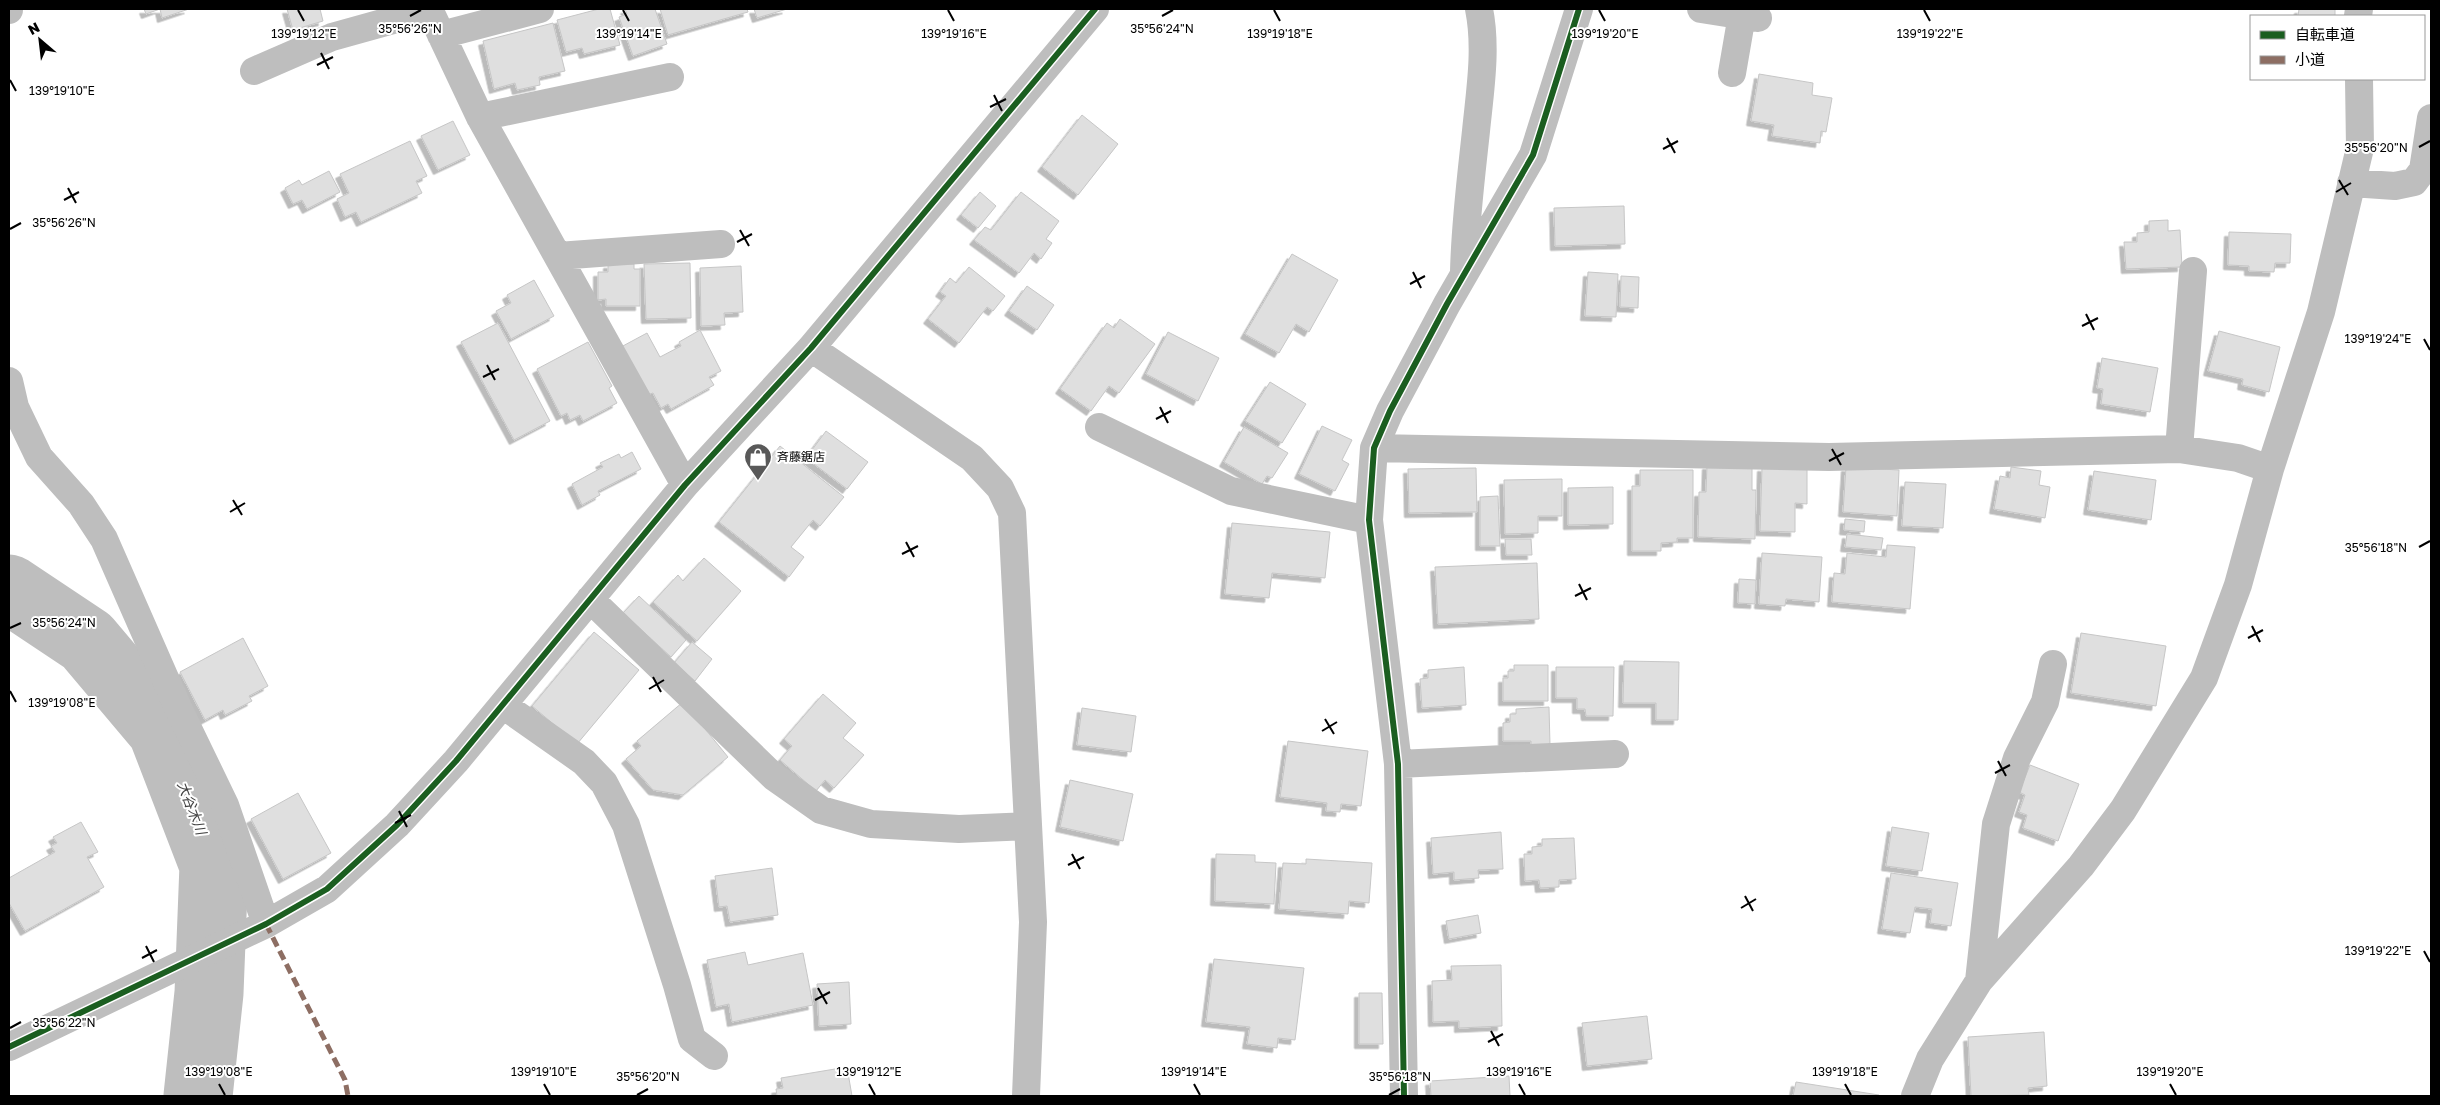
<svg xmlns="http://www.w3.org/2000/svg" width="2440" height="1105" font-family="'Golos Text','Noto Sans JP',sans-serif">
	<defs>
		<filter id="shadow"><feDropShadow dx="-4.5" dy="4.5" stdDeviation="0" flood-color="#0004"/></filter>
	</defs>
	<rect width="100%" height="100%" fill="#fff"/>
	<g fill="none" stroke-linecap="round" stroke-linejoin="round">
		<!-- river -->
		<path stroke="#bebebe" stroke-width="69" d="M9,589L87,641L162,730L214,865L209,993L198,1096"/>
	</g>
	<!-- building -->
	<path fill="#dfdfdf" stroke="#c6c6c6" filter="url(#shadow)" d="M144,9H189L162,18L160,9L146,14Z
		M287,9H320L323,21L293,30Z
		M599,9H610L620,45L584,54L582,48L566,52L557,20Z
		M625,9H655L667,44L633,56L619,17L627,14Z
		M660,9H747L748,12L668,35Z
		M754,9H787L757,18Z
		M2299,9H2335V16H2298Z
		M553,23L565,71L539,77L540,85L517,90L515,83L494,89L483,41Z
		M1759,74L1813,83L1812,95L1832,98L1826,132L1821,131L1820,143L1772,136L1774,125L1751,121Z
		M1082,115L1118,144L1078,195L1042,167Z
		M453,121L470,155L438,170L421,136Z
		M410,141L427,176L416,181L422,193L361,222L356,212L345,217L337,199L349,193L340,174Z
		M329,171L340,192L307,209L302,200L293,204L285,188L299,180L302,185Z
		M980,192L996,206L978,228L961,215Z
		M1021,192L1059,221L1046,239L1052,243L1041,259L1034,253L1019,273L974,240L985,227L991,230Z
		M1624,206L1625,244L1555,246L1554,208Z
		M2168,220V231L2180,230L2182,267L2126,269L2124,242H2137V233L2149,232V221Z
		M2229,232L2291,234L2290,263H2275L2274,272L2249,271V266L2228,265Z
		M1292,254L1338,280L1309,332L1296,324L1279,353L1245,334Z
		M690,263L691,318L646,319L644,264Z
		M608,264H634V269H640V306H606V299L598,300V272H608Z
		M741,266L743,312L724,313L725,325L701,326L700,268Z
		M969,267L1005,296L993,311L987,307L959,343L928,319L946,296L940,292L950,278L956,283Z
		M1588,272L1618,274L1616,317L1585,316Z
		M1621,276L1639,277L1638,308L1620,307Z
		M534,280L554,316L511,339L496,311L511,303L507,295Z
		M1027,286L1054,305L1037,330L1009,311Z
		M1120,319L1155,344L1119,393L1109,386L1091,411L1060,389L1107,323L1114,328Z
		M498,323L550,421L514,440L461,342Z
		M700,330L721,371L709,377L714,385L671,409L668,404L661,408L653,393L647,395L621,347L647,333L660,357L681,346L679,342Z
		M2219,331L2280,347L2269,392L2242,385L2243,379L2208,371Z
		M1168,332L1219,358L1198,401L1146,374Z
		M588,342L612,386L609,388L617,403L583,421L580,415L570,420L567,413L561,416L537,369Z
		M2102,358L2158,368L2150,412L2101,404L2103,389L2097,388Z
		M1270,382L1306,404L1282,443L1245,421Z
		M1322,426L1352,440L1342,460L1349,464L1335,491L1299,474Z
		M1244,427L1288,453L1272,478L1267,476L1262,484L1224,462Z
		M826,431L868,462L847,489L806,458Z
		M780,446L844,497L820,526L813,520L791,547L804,557L789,577L719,522Z
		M632,452L641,469L598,491L600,495L582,505L572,484L603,467L600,463L619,454L621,458Z
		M1707,465L1752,466V490H1756L1755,539L1698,537L1699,492H1706Z
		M1762,467L1807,469V504L1795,503V532L1760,531Z
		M1846,467L1899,470L1897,516L1843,512Z
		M2011,467L2041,471L2039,485L2050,487L2045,518L1994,509L2000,476L2010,478Z
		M1476,468L1477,512L1409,513L1408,469Z
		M1640,470H1693V538H1677V542L1661,543V551H1632V486H1640Z
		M2094,471L2156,480L2151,520L2088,510Z
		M1562,479V516H1538V533L1505,534L1504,480Z
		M1905,482L1946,484L1943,528L1902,526Z
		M1613,487V524L1568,525V488Z
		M1498,496L1500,546H1480V497Z
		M1845,519L1865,521L1864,532L1844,530Z
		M1232,523L1330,532L1325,578L1272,573L1269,598L1225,594Z
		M1847,534L1883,538L1881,550L1845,547Z
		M1505,539H1531L1532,555H1506Z
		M1887,545L1915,547L1910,609L1832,602L1834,573L1845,574L1847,553L1886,557Z
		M1762,553L1822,557L1819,602L1786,599L1785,606L1759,604Z
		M704,558L741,591L697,641L653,602L678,575L683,581Z
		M1537,563L1539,619L1438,624L1435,567Z
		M1739,579L1756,580L1755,604L1738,603Z
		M639,596L686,640L671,657L623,613Z
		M594,632L639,670L577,744L532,706Z
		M2081,633L2166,646L2156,706L2071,693Z
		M243,638L268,686L249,696L252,701L225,715L223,710L205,720L180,672Z
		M692,642L712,659L695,681L674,663Z
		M1624,661L1679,662L1678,720H1656V703H1623Z
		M1514,665H1548V701H1503V678H1508V671H1514Z
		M1464,667L1466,705L1422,708L1420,679L1428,678V670Z
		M1556,667H1614L1613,716H1586L1585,709H1577V698H1556Z
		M823,694L856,723L843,738L864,755L834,788L825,780L816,791L780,760L792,746L784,739Z
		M683,702L728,757L683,795L653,790L626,759L641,746L637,741Z
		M1549,707L1550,745L1531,746V741H1503V723L1510,722V714H1516V709Z
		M1082,708L1136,716L1131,752L1077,745Z
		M1288,741L1368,751L1361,806L1341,804L1340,812L1326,811L1327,803L1280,797Z
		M2030,765L2079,784L2058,841L2023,828L2027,815L2019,812L2025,795L2019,792Z
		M1070,780L1133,794L1123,841L1060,827Z
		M298,793L331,853L283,879L251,819Z
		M81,822L98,852L87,857L104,887L25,931L9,903V878L55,852L51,846L57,843L53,837Z
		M1892,827L1929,833L1922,871L1886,866Z
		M1501,832L1503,869L1478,870L1479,878L1454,880V872L1433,874L1431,838Z
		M1574,838L1576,879L1559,880V887L1540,888L1539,880L1525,881L1524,854H1532V847L1542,846V839Z
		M1216,854L1255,855V862L1276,863L1274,904L1215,901Z
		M1306,859L1372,863L1369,903L1349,901L1348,914L1279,909L1283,863L1306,864Z
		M772,868L778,915L730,922L727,906L719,907L715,876Z
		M1891,873L1958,883L1951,926L1930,923L1932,909L1915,907L1910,933L1882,929Z
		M1478,915L1481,933L1449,939L1446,921Z
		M745,952L748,965L803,953L813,1005L732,1022L729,1004L716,1007L707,960Z
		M1214,959L1304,968L1295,1040L1278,1038L1277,1048L1247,1044L1250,1027L1206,1022Z
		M1501,965L1502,1026L1459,1028V1021L1433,1022L1432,981L1452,980L1451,966Z
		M849,982L851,1024L819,1026L817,984Z
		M1359,993H1382L1383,1044H1359Z
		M1647,1016L1652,1059L1587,1066L1582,1023Z
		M2044,1032L2047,1086L2028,1088L2029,1095L1971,1096L1968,1037Z
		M847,1067L852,1096H777L776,1089L783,1088L781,1078Z
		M1509,1076L1510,1096H1431L1430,1081Z
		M1796,1082L1879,1095V1096H1793Z"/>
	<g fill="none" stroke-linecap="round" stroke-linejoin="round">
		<!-- minor -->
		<path stroke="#bebebe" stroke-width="28" d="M429,9L480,117L685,485
			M1701,9L1758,18
			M9,10V9
			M2358,16L2359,9
			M441,35L540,9
			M254,71L332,37L429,10
			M1732,73L1742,15
			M480,117L670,77
			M2351,183L2395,186L2414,182L2423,170L2431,118
			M558,256L721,244
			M1464,272C1465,224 1471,178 1476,131C1480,91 1487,48 1479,9
			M811,348L972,458L1000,488L1012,513L1033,922L1026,1096
			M9,381L15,407L39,457L81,504L104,539L179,710L225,805L266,924
			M1099,427L1231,491L1369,520
			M1374,448L1829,457L2179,449L2238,458L2270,469
			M2179,449L2193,271
			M590,599L774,777L821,810L871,824L959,829L1028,826
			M503,705L584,762L604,783L626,825L677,985L692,1039L714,1056
			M1398,764L1615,754
			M1979,981L1996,824L2017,758L2045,702L2053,664
			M9,1047L266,924L327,889L397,825L456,761L685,485L811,348L1095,9
			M1404,1096L1398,764L1369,520L1374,448L1390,411L1447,304L1533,155L1579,9
			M1915,1096L1930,1059L1979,981L2081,866L2123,810L2204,678L2238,585L2270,469L2321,312L2360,148L2359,79"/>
		<!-- quiet -->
		<path stroke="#8d6e63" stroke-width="5" stroke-dasharray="10 5" stroke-linecap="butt" d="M266,924L345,1080L348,1096"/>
		<!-- cycleway casing -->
		<g stroke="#fff" stroke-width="9">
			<path id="cycleway" d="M9,1047L266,924L327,889L397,825L456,761L685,485L811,348L1095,9
				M1404,1096L1398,764L1369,520L1374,448L1390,411L1447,304L1533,155L1579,9"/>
		</g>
		<!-- cycleway -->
		<use href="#cycleway" stroke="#1b5e20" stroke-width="6"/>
	</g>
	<!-- ticks -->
	<path fill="none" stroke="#000" stroke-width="2" d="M298,10L304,21M623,10L629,21M948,10L954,21M1274,10L1280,21M1599,10L1605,21M1924,10L1930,21M410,16L421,10M1162,16L1173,10M321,53L329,69M317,65L333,57M10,80L16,91M994,95L1002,111M990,107L1006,99M1667,138L1675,153M2419,147L2430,141M1663,149L1678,141M2339,180L2348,195M68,188L76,203M2336,192L2351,183M64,200L79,192M10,229L21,223M740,230L749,246M737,242L752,234M1413,272L1421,288M1410,284L1425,276M2086,314L2094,330M2082,326L2098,318M2424,339L2430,350M487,365L495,380M483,377L499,369M1160,407L1168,423M1156,419L1171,411M1832,449L1841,465M1829,461L1844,453M233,500L242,515M230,512L245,503M906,542L914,557M2419,547L2430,541M902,554L918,546M1579,584L1587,600M1575,596L1591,588M2252,626L2260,642M10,628L21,623M2248,638L2263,630M653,677L661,692M649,689L664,680M10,691L16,702M1325,719L1334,734M1322,731L1337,722M1998,761L2006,776M1995,773L2010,765M399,811L407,827M395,823L411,815M1072,854L1080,869M1068,865L1084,857M1745,896L1753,911M1741,908L1756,899M146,946L154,962M2424,951L2430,962M142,958L157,950M818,988L827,1004M815,1000L830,992M10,1028L21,1022M1491,1031L1499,1046M1488,1042L1503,1034M219,1084L225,1095M544,1084L550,1095M869,1084L875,1095M1194,1084L1200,1095M1519,1084L1525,1095M1845,1084L1851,1095M2170,1084L2176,1095M637,1095L648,1089M1389,1095L1400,1089"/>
	<!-- icons -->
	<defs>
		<g id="shop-pin" transform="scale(1.4375)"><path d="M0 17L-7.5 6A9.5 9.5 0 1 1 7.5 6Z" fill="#595959" stroke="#fff"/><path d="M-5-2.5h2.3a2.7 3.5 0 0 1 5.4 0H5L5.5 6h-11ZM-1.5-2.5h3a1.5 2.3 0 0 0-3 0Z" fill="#fff"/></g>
	</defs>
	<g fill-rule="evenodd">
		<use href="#shop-pin" x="758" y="457"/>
	</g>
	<g text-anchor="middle" stroke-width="4" stroke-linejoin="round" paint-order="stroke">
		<!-- poi labels -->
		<g font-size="12" fill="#000" stroke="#fff" text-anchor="start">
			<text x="777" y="461">斉藤鋸店</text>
		</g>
		<!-- water labels -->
		<g font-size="14" font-style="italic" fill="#434343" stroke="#fff">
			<text transform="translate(192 808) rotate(69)" y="5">大谷木川</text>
		</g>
	</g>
	<g font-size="12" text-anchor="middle" fill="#000" stroke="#fff" stroke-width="4" stroke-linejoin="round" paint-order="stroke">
		<text x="410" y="33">35°56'26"N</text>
		<text x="1162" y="33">35°56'24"N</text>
		<text x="304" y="38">139°19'12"E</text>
		<text x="629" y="38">139°19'14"E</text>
		<text x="954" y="38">139°19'16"E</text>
		<text x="1280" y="38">139°19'18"E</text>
		<text x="1605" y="38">139°19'20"E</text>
		<text x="1930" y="38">139°19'22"E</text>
		<text x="62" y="95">139°19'10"E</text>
		<text x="2376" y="152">35°56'20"N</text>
		<text x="64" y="227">35°56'26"N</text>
		<text x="2378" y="343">139°19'24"E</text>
		<text x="2376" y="552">35°56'18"N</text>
		<text x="64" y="627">35°56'24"N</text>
		<text x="62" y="707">139°19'08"E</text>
		<text x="2378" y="955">139°19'22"E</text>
		<text x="64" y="1027">35°56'22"N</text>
		<text x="219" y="1076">139°19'08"E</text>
		<text x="544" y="1076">139°19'10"E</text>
		<text x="869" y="1076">139°19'12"E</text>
		<text x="1194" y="1076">139°19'14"E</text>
		<text x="1519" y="1076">139°19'16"E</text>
		<text x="1845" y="1076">139°19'18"E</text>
		<text x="2170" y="1076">139°19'20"E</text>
		<text x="648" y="1081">35°56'20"N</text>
		<text x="1400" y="1081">35°56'18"N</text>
	</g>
	<!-- border -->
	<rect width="2440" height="1105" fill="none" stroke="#000000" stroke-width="20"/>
	<!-- legend -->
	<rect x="2250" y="15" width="175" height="65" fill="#ffffff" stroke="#999999"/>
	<rect x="2260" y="31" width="25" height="8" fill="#1b5e20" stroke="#999999"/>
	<text x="2295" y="40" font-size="15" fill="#000000">自転車道</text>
	<rect x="2260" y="56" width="25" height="8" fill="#8d6e63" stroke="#999999"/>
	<text x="2295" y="65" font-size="15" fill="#000000">小道</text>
	<!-- north arrow -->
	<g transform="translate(40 40) rotate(332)" stroke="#ffffff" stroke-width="4" paint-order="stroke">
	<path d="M0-4L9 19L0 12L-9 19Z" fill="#000000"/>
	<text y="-8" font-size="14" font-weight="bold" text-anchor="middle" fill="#000000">N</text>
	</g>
</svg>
